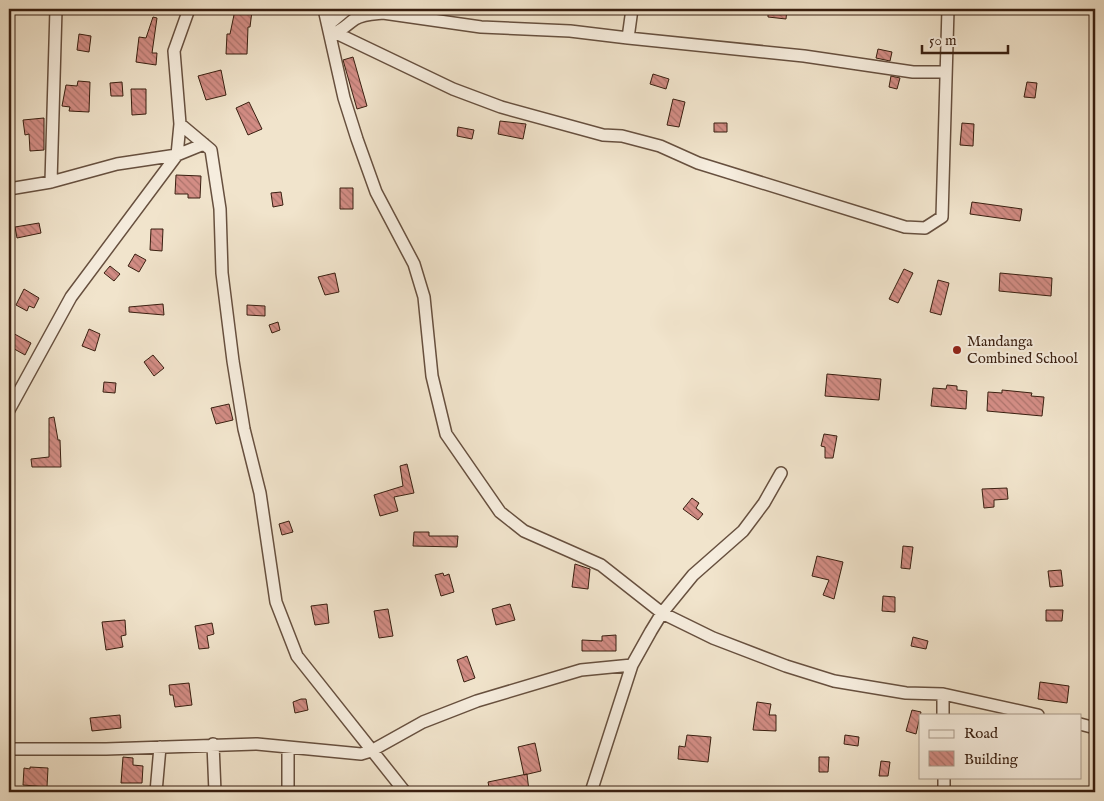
<svg xmlns="http://www.w3.org/2000/svg" width="1104" height="801" font-family="'IM FELL English',serif">
	<defs>
		<pattern id="building-back-hatch" width="6" height="6" patternUnits="userSpaceOnUse" patternTransform="scale(1.25)"><rect width="6" height="6" fill="#d38d85"/><path d="M-1 5l2 2M0 0l6 6M5-1l2 2" fill="none" stroke="#ac736b"/></pattern>
	</defs>
	<rect width="100%" height="100%" fill="#f1e4cc"/>
	<filter id="stains"><feTurbulence type="fractalNoise" baseFrequency=".004" numOctaves="4"/><feColorMatrix values="0 0 0 0 .2 0 0 0 0 .09 0 0 0 0 .02 0 0 0 .5 -.17"/></filter>
	<radialGradient id="worn" r=".72"><stop offset=".6" stop-color="#630" stop-opacity="0"/><stop offset="1" stop-color="#630" stop-opacity=".3"/></radialGradient>
	<!-- building -->
	<path fill="url(#building-back-hatch)" stroke="#391f10" d="M768,9H787L786,19L768,17Z
		M235,10L252,11L250,27H248L247,54H226L227,34H230Z
		M153,17L157,18L152,53H157L156,65L136,62L139,37L146,38Z
		M79,34L91,36L89,52L77,50Z
		M878,49L892,52L890,61L876,58Z
		M353,57L367,106L357,109L343,60Z
		M221,70L226,95L206,100L198,76Z
		M653,74L669,79L666,89L650,84Z
		M891,76L900,78L897,89L889,87Z
		M78,81L90,82L89,112L69,111L70,107L62,106L66,85L77,86Z
		M122,82L123,96H111L110,83Z
		M1027,82L1037,83L1035,98L1024,97Z
		M131,89H146V114L132,115Z
		M673,99L685,102L679,127L667,125Z
		M249,102L262,129L248,135L236,108Z
		M44,118V150L30,151L29,134L25,135L23,120Z
		M500,121L526,124L523,139L498,134Z
		M714,123H727V132H714Z
		M962,123L974,124L973,146L960,145Z
		M458,127L474,130L472,139L457,136Z
		M176,175L201,176L200,198H188V194H175Z
		M340,188H353V209H340Z
		M281,192L283,205L273,207L271,193Z
		M972,202L1022,209L1020,221L970,214Z
		M39,223L41,233L17,238L15,227Z
		M151,229H163L162,251L150,250Z
		M135,254L146,260L139,272L128,266Z
		M110,266L120,274L114,281L104,273Z
		M904,269L913,273L898,303L889,299Z
		M335,273L339,292L325,295L318,277Z
		M1000,273L1052,278L1051,296L999,291Z
		M938,280L949,283L941,315L930,312Z
		M24,289L39,298L34,308L29,306L27,311L16,305Z
		M163,304L164,315L129,312V307Z
		M247,305L265,306V316L247,315Z
		M278,322L280,330L272,333L269,325Z
		M89,329L100,334L95,351L82,346Z
		M9,331L31,343L25,355L9,346Z
		M153,355L164,368L154,376L144,362Z
		M827,374L881,379L879,400L825,396Z
		M104,382L116,383L115,393L103,392Z
		M947,385L957,386V390L967,391L966,409L931,406L933,388L946,389Z
		M1002,390L1032,393L1031,396L1044,397L1042,416L987,411L988,392L1002,393Z
		M229,404L233,420L216,424L211,408Z
		M54,417L58,440H60L61,467H32L31,459L49,457V418Z
		M824,434L837,436L833,458H825V447L821,446Z
		M407,464L414,493L394,497L398,511L380,516L374,495L403,486L400,466Z
		M1007,488L1008,499L994,500V507L984,508L982,489Z
		M692,498L699,503L696,508L703,514L698,520L683,509Z
		M289,521L293,532L282,535L279,524Z
		M414,532H429V536H458L457,547L413,546Z
		M903,546L913,547L910,569L901,568Z
		M817,556L843,562L834,599L823,595L829,580L812,576Z
		M575,564L590,569L588,589L572,587Z
		M1061,570L1063,586L1050,587L1048,571Z
		M443,573L444,576L449,574L454,592L441,596L435,575Z
		M883,596L895,597V612L882,611Z
		M327,604L329,623L315,625L311,606Z
		M510,604L515,620L496,625L492,609Z
		M388,609L393,636L379,638L374,611Z
		M1046,610H1063L1062,621H1046Z
		M125,620L126,635L121,636L123,647L106,650L102,622Z
		M212,623L214,634L207,636L209,648L199,649L195,626Z
		M616,635V651H582V640L602,641V636Z
		M913,637L928,641L926,649L911,646Z
		M467,656L475,678L464,682L457,660Z
		M1040,682L1069,686L1067,703L1038,699Z
		M189,683L192,705L175,707L173,695H170L169,685Z
		M301,699H306L308,710L295,713L293,702Z
		M757,702L771,704L769,715H776V731L753,730Z
		M912,710L921,712L916,734L906,731Z
		M120,715L121,728L92,731L90,718Z
		M687,735L711,737L708,762L678,759L679,746L685,747Z
		M845,735L859,737L858,746L844,744Z
		M535,743L541,771L524,775L518,747Z
		M123,757L133,758V765L143,766L142,783H121Z
		M819,757H829L828,772H819Z
		M881,761L890,762L888,776H879Z
		M30,767L48,768L47,787L23,785L24,768L30,769Z
		M527,774L529,791L520,792L519,788L490,792L488,782Z"/>
	<g fill="none" stroke-linecap="round" stroke-linejoin="round">
		<!-- minor casing -->
		<g stroke="#67503f" stroke-width="14">
			<path id="minor" d="M324,9L344,98L357,139L376,192L414,264L424,297L432,376L446,434L500,512L524,531L601,565L662,613L713,638L786,666L834,681L906,693L943,694L1038,715
				M328,25L347,9
				M331,33C340,33 347,24 355,19C363,14 373,14 383,13L481,27L570,31L628,38L632,9
				M336,33L453,89L501,107L603,135L622,136L660,146L698,163L905,227L925,228L942,217L948,9
				M628,38L804,56L913,72H946
				M180,124L211,150L220,209L222,273L233,361L244,429L260,493L276,602L297,656L405,792
				M51,182L56,9
				M9,189L51,182L117,164L177,155L204,144
				M9,410L71,297L177,155L180,124L174,51L189,9
				M943,694V715
				M1080,724L1095,728
				M213,744L215,792
				M9,749H106L257,744L361,754L371,751L423,722L477,701L581,670L632,665
				M944,777V792
				M156,792L160,747
				M288,792V747
				M591,792L632,665L651,631L662,613L693,575L743,531L764,503L781,473"/>
		</g>
		<!-- minor -->
		<use href="#minor" stroke="#f6edde" stroke-width="11"/>
	</g>
	<!-- markers -->
	<circle fill="#8f2418" stroke="#f6edde" stroke-width="2" cx="957" cy="350" r="5"/>
	<g text-anchor="middle" stroke-width="4" stroke-linejoin="round" paint-order="stroke">
		<!-- poi labels -->
		<g font-size="15" fill="#391f10" stroke="#f6edde" text-anchor="start">
			<text x="967" y="346">Mandanga<tspan x="967" dy="17">Combined School</tspan></text>
		</g>
	</g>
	<!-- margin -->
	<rect width="1104" height="801" fill="none" stroke="#f1e4cc" stroke-width="30"/>
	<rect x="10" y="10" width="1084" height="781" fill="none" stroke="#391f10" stroke-width="2.5"/>
	<rect x="15" y="15" width="1074" height="771" fill="none" stroke="#391f10"/>
	<!-- legend -->
	<rect x="919" y="714" width="162" height="65" fill="#f6edde" stroke="#aa9b8c"/>
	<rect x="929" y="730" width="25" height="8" fill="#f6edde" stroke="#aa9b8c"/>
	<text x="964" y="738" font-size="15" fill="#391f10">Road</text>
	<rect x="929" y="751" width="25" height="15" fill="url(#building-back-hatch)" stroke="#aa9b8c"/>
	<text x="964" y="764" font-size="15" fill="#391f10">Building</text>
	<!-- scale -->
	<path d="M922 45v8h86v-8" fill="none" stroke="#391f10" stroke-width="2.5"/>
	<text x="929" y="45" font-size="15" fill="#391f10" stroke="#f6edde" stroke-width="4" paint-order="stroke">50 m</text>
	<rect width="100%" height="100%" filter="url(#stains)"/>
	<rect width="100%" height="100%" fill="url(#worn)"/>
</svg>
